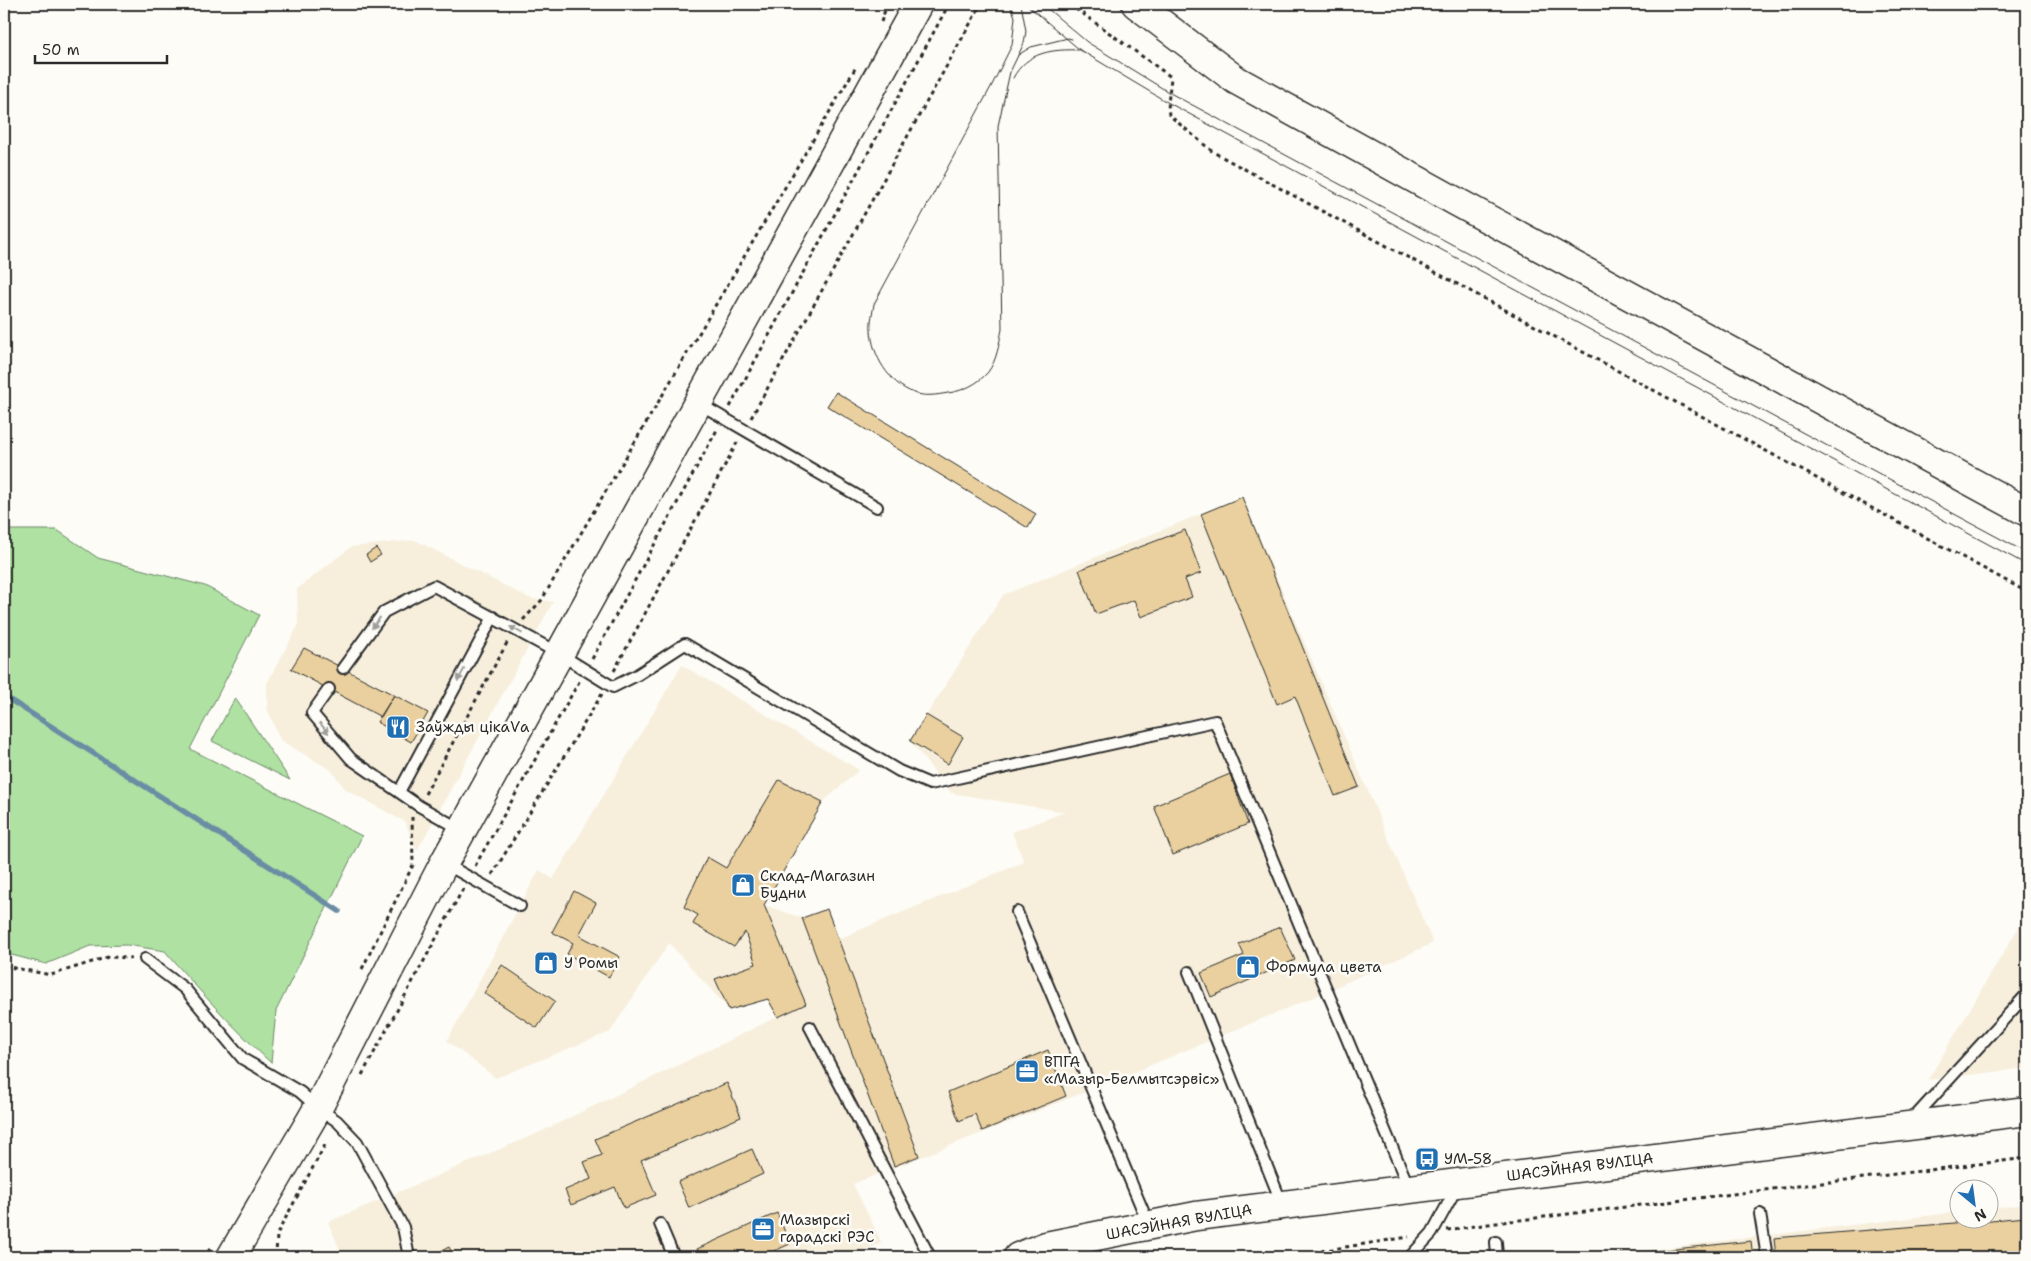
<svg xmlns="http://www.w3.org/2000/svg" width="2031" height="1261" font-family="'Shantell Sans',sans-serif">
	<rect width="100%" height="100%" fill="#fdfcf7"/>
	<filter id="ink" filterUnits="userSpaceOnUse"><feTurbulence type="fractalNoise" baseFrequency=".02" numOctaves="2"/><feDisplacementMap in="SourceGraphic" scale="10" xChannelSelector="R" yChannelSelector="G"/><feConvolveMatrix kernelMatrix="1 2 1 2 8 2 1 2 1" color-interpolation-filters="sRGB"/></filter>
	<g filter="url(#ink)">
		<!-- built -->
		<path fill="#f7efdc" d="M1242,497L1433,943L1312,998L1105,1084L853,1184L882,1243L848,1257H343L328,1222L538,1133L777,1017L767,999L729,1010L669,943L610,1032L496,1078L447,1041L539,870L553,879L682,665L859,770L823,802L764,905L802,918L827,909L838,939L1024,862L1012,832L1065,812L951,793L910,741L1003,595Z
			M415,540L529,598L553,602L417,851L405,822L345,789L331,770L280,740L267,708V683L298,626L297,589L351,547Z
			M2027,913V1068L1928,1080Z
			M2027,1204V1257H1591L1958,1212V1218H1988L1989,1209Z"/>
		<!-- green -->
		<path fill="#aee1a2" stroke="#6c8666" d="M4,530H57L98,558L205,586L259,615L190,749L362,836L276,1011L271,1063C233,1027 199,991 165,951L127,945L90,946L46,964L4,953Z
			M235,698L290,780L212,741Z"/>
		<g fill="none" stroke-linecap="round" stroke-linejoin="round">
			<!-- stream -->
			<path stroke="#6b8da4" stroke-width="5.5" d="M4,696L339,911"/>
		</g>
		<!-- building -->
		<path fill="#e9d09e" stroke="#2b2b2b" d="M836,392L1036,514L1028,528L827,406Z
			M1242,497L1359,787L1335,796L1295,696L1277,704L1201,514Z
			M1185,530L1201,573L1185,579L1192,597L1141,617L1134,600L1096,614L1079,570Z
			M376,548L381,555L370,562L366,555Z
			M304,648L394,695L381,717L291,669Z
			M394,695L428,713L411,742L377,722Z
			M926,715L963,737L948,764L910,741Z
			M1230,774L1248,824L1173,855L1154,806Z
			M779,780L823,802L764,905L806,1004L778,1017L768,999L729,1010L715,979L756,964L745,932L734,947L693,924L698,915L684,907L707,857L726,868Z
			M574,891L596,903L579,935L620,957L609,977L567,954L573,943L552,932Z
			M827,909L919,1156L894,1166L802,918Z
			M1280,927L1295,960L1211,997L1201,973L1244,955L1239,944Z
			M502,965L555,1001L537,1028L484,993Z
			M1048,1050L1066,1096L982,1131L975,1114L959,1121L948,1092Z
			M727,1083L741,1117L641,1160L656,1195L624,1208L615,1187L571,1205L565,1190L591,1179L584,1162L602,1155L595,1139Z
			M752,1149L763,1174L689,1208L678,1182Z
			M777,1213L790,1244L760,1257H700L697,1249Z
			M2027,1217V1257H1776L1774,1238Z
			M1751,1241L1753,1257H1598Z
			M449,1247L454,1257H429Z"/>
		<g fill="none" stroke-linecap="round" stroke-linejoin="round">
			<!-- service casing -->
			<g stroke="#2b2b2b" stroke-width="14">
				<path id="service" d="M698,403L877,507
					M343,668L384,612L434,586L558,653L613,687L637,675L685,644L899,771L930,784L1215,721L1409,1188
					M329,689L312,713L351,759L419,806L462,830
					M399,792L493,617
					M444,863L520,906
					M1017,912L1149,1225
					M145,959L185,989L243,1059L300,1092L318,1108L337,1121L357,1142L403,1227L409,1257
					M1189,972L1282,1204
					M810,1027L930,1257
					M1912,1120L2027,994
					M1760,1214L1767,1257
					M660,1224L674,1257
					M1496,1242L1497,1257
					M1410,1257L1432,1233L1457,1187"/>
			</g>
			<!-- secondary casing -->
			<g stroke="#2b2b2b" stroke-width="31">
				<path id="secondary" d="M1136,4L1236,80L1457,202L2027,512
					M231,1257L318,1108L444,863L918,4
					M1018,1257L1046,1246L1196,1216L2027,1111"/>
			</g>
			<!-- path -->
			<path stroke="#2b2b2b" stroke-width="3" stroke-dasharray="4 4" stroke-linecap="butt" d="M1069,4L1171,77C1170,90 1167,102 1169,115L1213,152L2027,592
				M881,22L887,4
				M730,407L949,4
				M751,418L980,6L979,4
				M523,620L541,601L856,67
				M592,659L718,428
				M614,671L738,441
				M425,794L508,641
				M475,866L580,680
				M492,875L602,694
				M4,966L51,975L108,957L132,958
				M362,969L413,865L412,817
				M362,1075L464,887
				M1447,1230L1503,1222L2027,1158
				M203,1257L210,1249
				M276,1257L277,1234L325,1145
				M1282,1257L1409,1237"/>
			<!-- service -->
			<use href="#service" stroke="#fdfcf7" stroke-width="10"/>
			<!-- secondary -->
			<use href="#secondary" stroke="#fdfcf7" stroke-width="28"/>
			<!-- tram -->
			<path stroke="#2b2b2b" stroke-width="1" d="M1010,4L1015,17L1012,45L992,85L874,304C873,312 870,321 871,330C872,355 889,384 914,393C925,397 937,395 948,393C963,391 978,384 988,372C997,360 999,344 1002,329L998,126L1010,72L1024,43L1026,31L1021,4
				M1026,4L1080,50L1167,102L2027,565
				M1042,4L1087,42L1170,93L2027,553
				M1018,55L1031,47L1068,38L1072,39
				M1013,78C1027,51 1054,49 1080,50"/>
		</g>
		<!-- one-way arrows -->
		<defs><path id="oneway-solid" d="M-6-.8H1V-3.2L6.5 0L1 3.2V.8H-6Z" transform="scale(1.25)"/></defs>
		<g fill="#9e9e9b">
			<use href="#oneway-solid" transform="translate(376 623) rotate(126)"/>
			<use href="#oneway-solid" transform="translate(516 630) rotate(-151)"/>
			<use href="#oneway-solid" transform="translate(461 675) rotate(118)"/>
			<use href="#oneway-solid" transform="translate(324 728) rotate(50)"/>
		</g>
	</g>
	<!-- icons -->
	<defs>
		<g id="restaurant-square" transform="scale(1.25)"><rect x="-9" y="-9" width="18" height="18" rx="4" fill="#1f6fb2" stroke="#fdfcf7"/><path d="M-5-6h1v4h1v-4h1v4h1v-4h1v5L-1.5 .5V6h-2V.5L-5-1ZM5-6V6H3V1.5H1.5Q1.5-4 5-6Z" fill="#fff"/></g>
		<g id="shop-square" transform="scale(1.25)"><rect x="-9" y="-9" width="18" height="18" rx="4" fill="#1f6fb2" stroke="#fdfcf7"/><path d="M-5-2.5h2.3a2.7 3.5 0 0 1 5.4 0H5L5.5 6h-11ZM-1.5-2.5h3a1.5 2.3 0 0 0-3 0Z" fill="#fff"/></g>
		<g id="office-square" transform="scale(1.25)"><rect x="-9" y="-9" width="18" height="18" rx="4" fill="#1f6fb2" stroke="#fdfcf7"/><path d="M-6-3h4V-5.5h4V-3h4V5H-6ZM-1-4.5V-3h2v-1.5ZM-6 0V1H6V0Z" fill="#fff"/></g>
		<g id="bus-square" transform="scale(1.25)"><rect x="-9" y="-9" width="18" height="18" rx="4" fill="#1f6fb2" stroke="#fdfcf7"/><path d="M-5-6H5V4H4V6H2V4H-2V6H-4V4H-5ZM-3.5-4V0h7V-4ZM-3.5 1.2v1.5H-2V1.2ZM2 1.2v1.5H3.5V1.2Z" fill="#fff"/></g>
	</defs>
	<g fill-rule="evenodd">
		<use href="#restaurant-square" x="398" y="727"/>
		<use href="#shop-square" x="743" y="885"/>
		<use href="#shop-square" x="546" y="963"/>
		<use href="#shop-square" x="1248" y="967"/>
		<use href="#office-square" x="1027" y="1071"/>
		<use href="#bus-square" x="1427" y="1159"/>
		<use href="#office-square" x="763" y="1229"/>
	</g>
	<g text-anchor="middle" stroke-width="5" stroke-linejoin="round" paint-order="stroke">
		<!-- poi labels -->
		<g font-size="15" fill="#2b2b2b" stroke="#fdfcf7" text-anchor="start">
			<text x="416" y="732">Заўжды цікаVа</text>
			<text x="760" y="881">Склад-Магазин<tspan x="760" dy="17">Будни</tspan></text>
			<text x="564" y="968">У Ромы</text>
			<text x="1266" y="972">Формула цвета</text>
			<text x="1044" y="1067">ВПГА<tspan x="1044" dy="17">«Мазыр-Белмытсэрвіс»</tspan></text>
			<text x="1444" y="1164">УМ-58</text>
			<text x="780" y="1225">Мазырскі<tspan x="780" dy="17">гарадскі РЭС</tspan></text>
		</g>
		<!-- street labels -->
		<g font-size="15" fill="#2b2b2b" stroke="#fdfcf7">
			<text transform="translate(1580 1167) rotate(-7)" y="5">ШАСЭЙНАЯ ВУЛІЦА</text>
			<text transform="translate(1179 1222) rotate(-10)" y="5">ШАСЭЙНАЯ ВУЛІЦА</text>
		</g>
	</g>
	<!-- margin -->
	<rect width="2031" height="1261" fill="none" stroke="#fdfcf7" stroke-width="20"/>
	<rect x="10" y="10" width="2011" height="1241" fill="none" stroke="#2b2b2b" stroke-width="2" filter="url(#ink)"/>
	<!-- north arrow -->
	<g transform="translate(1974 1204) rotate(151)"><circle r="24" fill="#fdfcf7" stroke="#a9a8a5"/>
	<path d="M0-4L9 19L0 12L-9 19Z" fill="#1f6fb2"/>
	<text y="-8" font-size="14" font-weight="bold" text-anchor="middle" fill="#2b2b2b">N</text>
	</g>
	<!-- scale -->
	<path d="M35 55v8h132v-8" fill="none" stroke="#2b2b2b" stroke-width="2.5"/>
	<text x="42" y="55" font-size="15" fill="#2b2b2b" stroke="#fdfcf7" stroke-width="4" paint-order="stroke">50 m</text>
</svg>
